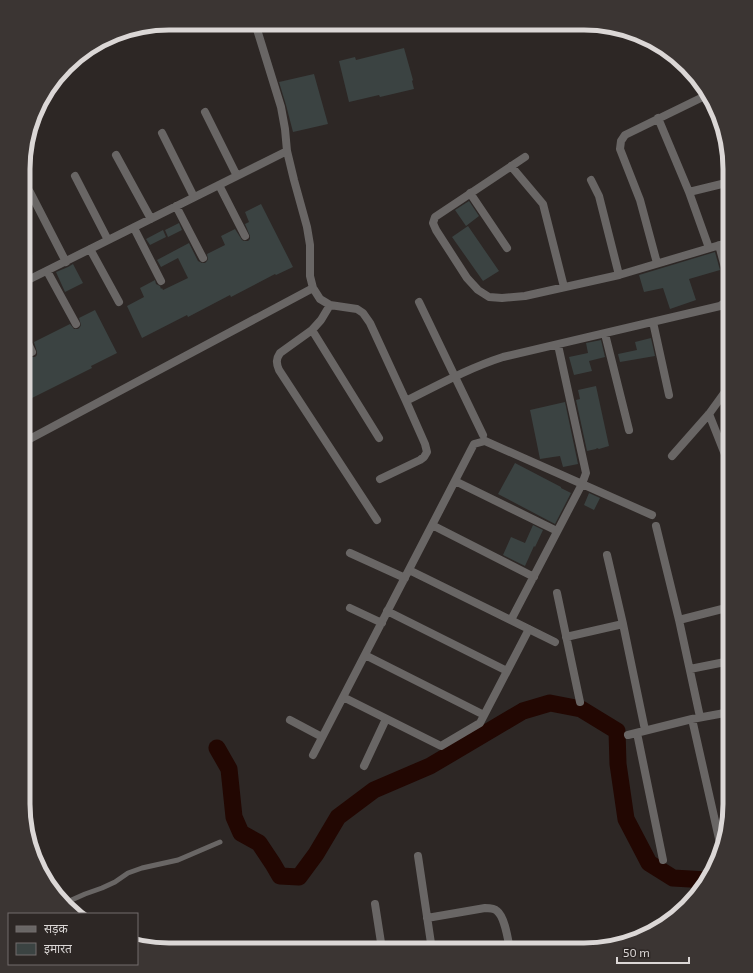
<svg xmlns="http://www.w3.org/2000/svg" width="753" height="973" font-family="'Exo 2','Noto Sans Devanagari',sans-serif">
	<rect width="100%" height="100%" fill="#2d2725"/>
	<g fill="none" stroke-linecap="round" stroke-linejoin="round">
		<!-- river -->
		<path stroke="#220702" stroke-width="17" d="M217,748L229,769L234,817L241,833L259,843L273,864L280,876L299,877L316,854L338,817L374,790L430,766L523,711L550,703L581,709L617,731L618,764L626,819L649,863L673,878L707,880"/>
	</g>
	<!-- building -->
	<path fill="#3b4342" d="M404,48L413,80L412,81L414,89L380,97L379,95L349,102L339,61L355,57L356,60Z
		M314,74L328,124L293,132L286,105L279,82Z
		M469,201L479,216L466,226L455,210Z
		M261,204L293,267L276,275L275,274L231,297L230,295L188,317L187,315L142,338L127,306L144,297L140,288L155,280L156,284L160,286L161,289L162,288L163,290L188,278L178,258L161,267L157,260L189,243L198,261L202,263H205L207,261L208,259L207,254L225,245L221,236L235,229L242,240L244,241H248L250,239V236L245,224L249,222L245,212Z
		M179,223L182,230L168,237L165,230Z
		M468,226L499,271L483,281L452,237Z
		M163,230L166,237L150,245L146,239Z
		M715,252L720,270L689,279L696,300L670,309L663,288L644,292L639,275Z
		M73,264L83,283L65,292L56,272L68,267Z
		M95,310L117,353L91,366L92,368L24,402V348L29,356L31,357H35L37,355V352L34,342L70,324L74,329H78L80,327L81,325L79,318Z
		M651,338L655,356L620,362L618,354L637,350L635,342Z
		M601,340L605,357L589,361L592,371L574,375L569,357L588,353L586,343Z
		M596,386L609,446L599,449L597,448L596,449L587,451L576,400L580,399L578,390Z
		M565,402L578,464L563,467L560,456L553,457L540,459L530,410Z
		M515,463L561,487V488L571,493L555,524L498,494Z
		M589,493L600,498L594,510L584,505Z
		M533,525L543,530L535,547L534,546L525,566L503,555L511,537L525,543Z"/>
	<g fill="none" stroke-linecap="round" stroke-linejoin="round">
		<!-- service -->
		<path stroke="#696665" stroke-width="5" d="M67,902L85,894L102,888L115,882L128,873L142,868L178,860L220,842"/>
		<!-- minor -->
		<path stroke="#696665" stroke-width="8" d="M255,23L281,107L285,129L287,151L294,180L307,227L310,245V276L313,288L320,299L330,305L357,309L363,313L370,323L406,401L425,444L427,452L424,457L420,460L380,479
			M205,112L237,176
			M658,118L689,192L709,248
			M162,133L194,197
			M116,155L151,219
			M525,157L435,217L433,223L436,230L467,278L478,290L489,297L502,298L525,296L619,275L730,242
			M511,166L543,204L564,287
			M75,176L108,240
			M591,180L599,196L619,275
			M219,185L245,236
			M30,192L66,262
			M689,192L730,182
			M470,193L507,248
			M176,206L203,258
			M134,228L161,281
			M719,245L730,286
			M90,249L119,302
			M657,263L640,200L620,149L621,141L625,135L707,95
			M47,271L76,324
			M24,282L287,151
			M419,302L483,435
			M330,305L321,320L312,330L280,353C276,359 276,363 279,370L377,520
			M653,322L669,395
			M312,330L379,438
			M605,334L629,430
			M24,335L32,352
			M406,401C438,385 469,368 503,357L720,306C725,303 729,300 730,294
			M709,414L730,467
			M24,442L313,288
			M672,456L709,414L730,385
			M455,481L557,531
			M432,525L534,577
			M656,526L679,620L700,717
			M350,553L405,578
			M607,555L623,624L645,730
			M409,570L555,642
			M557,593L580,702
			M350,608L382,623
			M387,611L507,671
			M511,620L582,484L586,473L558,345
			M679,620L730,607
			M566,637L623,624
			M365,655L484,715
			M690,669L730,661
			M343,697L441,746L480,723L529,629
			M692,719L720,843
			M290,720L322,737
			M637,733L663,860
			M628,735L692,719L730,712
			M313,755L474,444L485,441L652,515
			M364,766L386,719
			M418,856L432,950
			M375,904L382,949
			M427,918L485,908C489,908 494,908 497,911C505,917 508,940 510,950"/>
	</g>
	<!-- crop -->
	<path d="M0 0H753V973H0ZM169 30H584A139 139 0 0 1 723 169V804A139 139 0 0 1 584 943H169A139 139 0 0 1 30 804V169A139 139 0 0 1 169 30Z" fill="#3b3533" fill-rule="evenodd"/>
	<path fill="none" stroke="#dbd7d6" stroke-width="5" d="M169 30H584A139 139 0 0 1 723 169V804A139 139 0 0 1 584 943H169A139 139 0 0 1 30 804V169A139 139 0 0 1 169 30Z"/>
	<!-- legend -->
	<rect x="8" y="913" width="130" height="52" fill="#2d2725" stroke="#736d6c"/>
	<rect x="16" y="926" width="20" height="6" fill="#696665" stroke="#736d6c"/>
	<text x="44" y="933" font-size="12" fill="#dbd7d6">सड़क</text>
	<rect x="16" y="943" width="20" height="12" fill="#3b4342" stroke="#736d6c"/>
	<text x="44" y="953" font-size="12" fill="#dbd7d6">इमारत</text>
	<!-- scale -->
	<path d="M617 957v6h72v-6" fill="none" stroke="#dbd7d6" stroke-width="2"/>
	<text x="623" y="957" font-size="12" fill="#dbd7d6" stroke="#2d2725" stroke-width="3" paint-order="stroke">50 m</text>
</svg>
